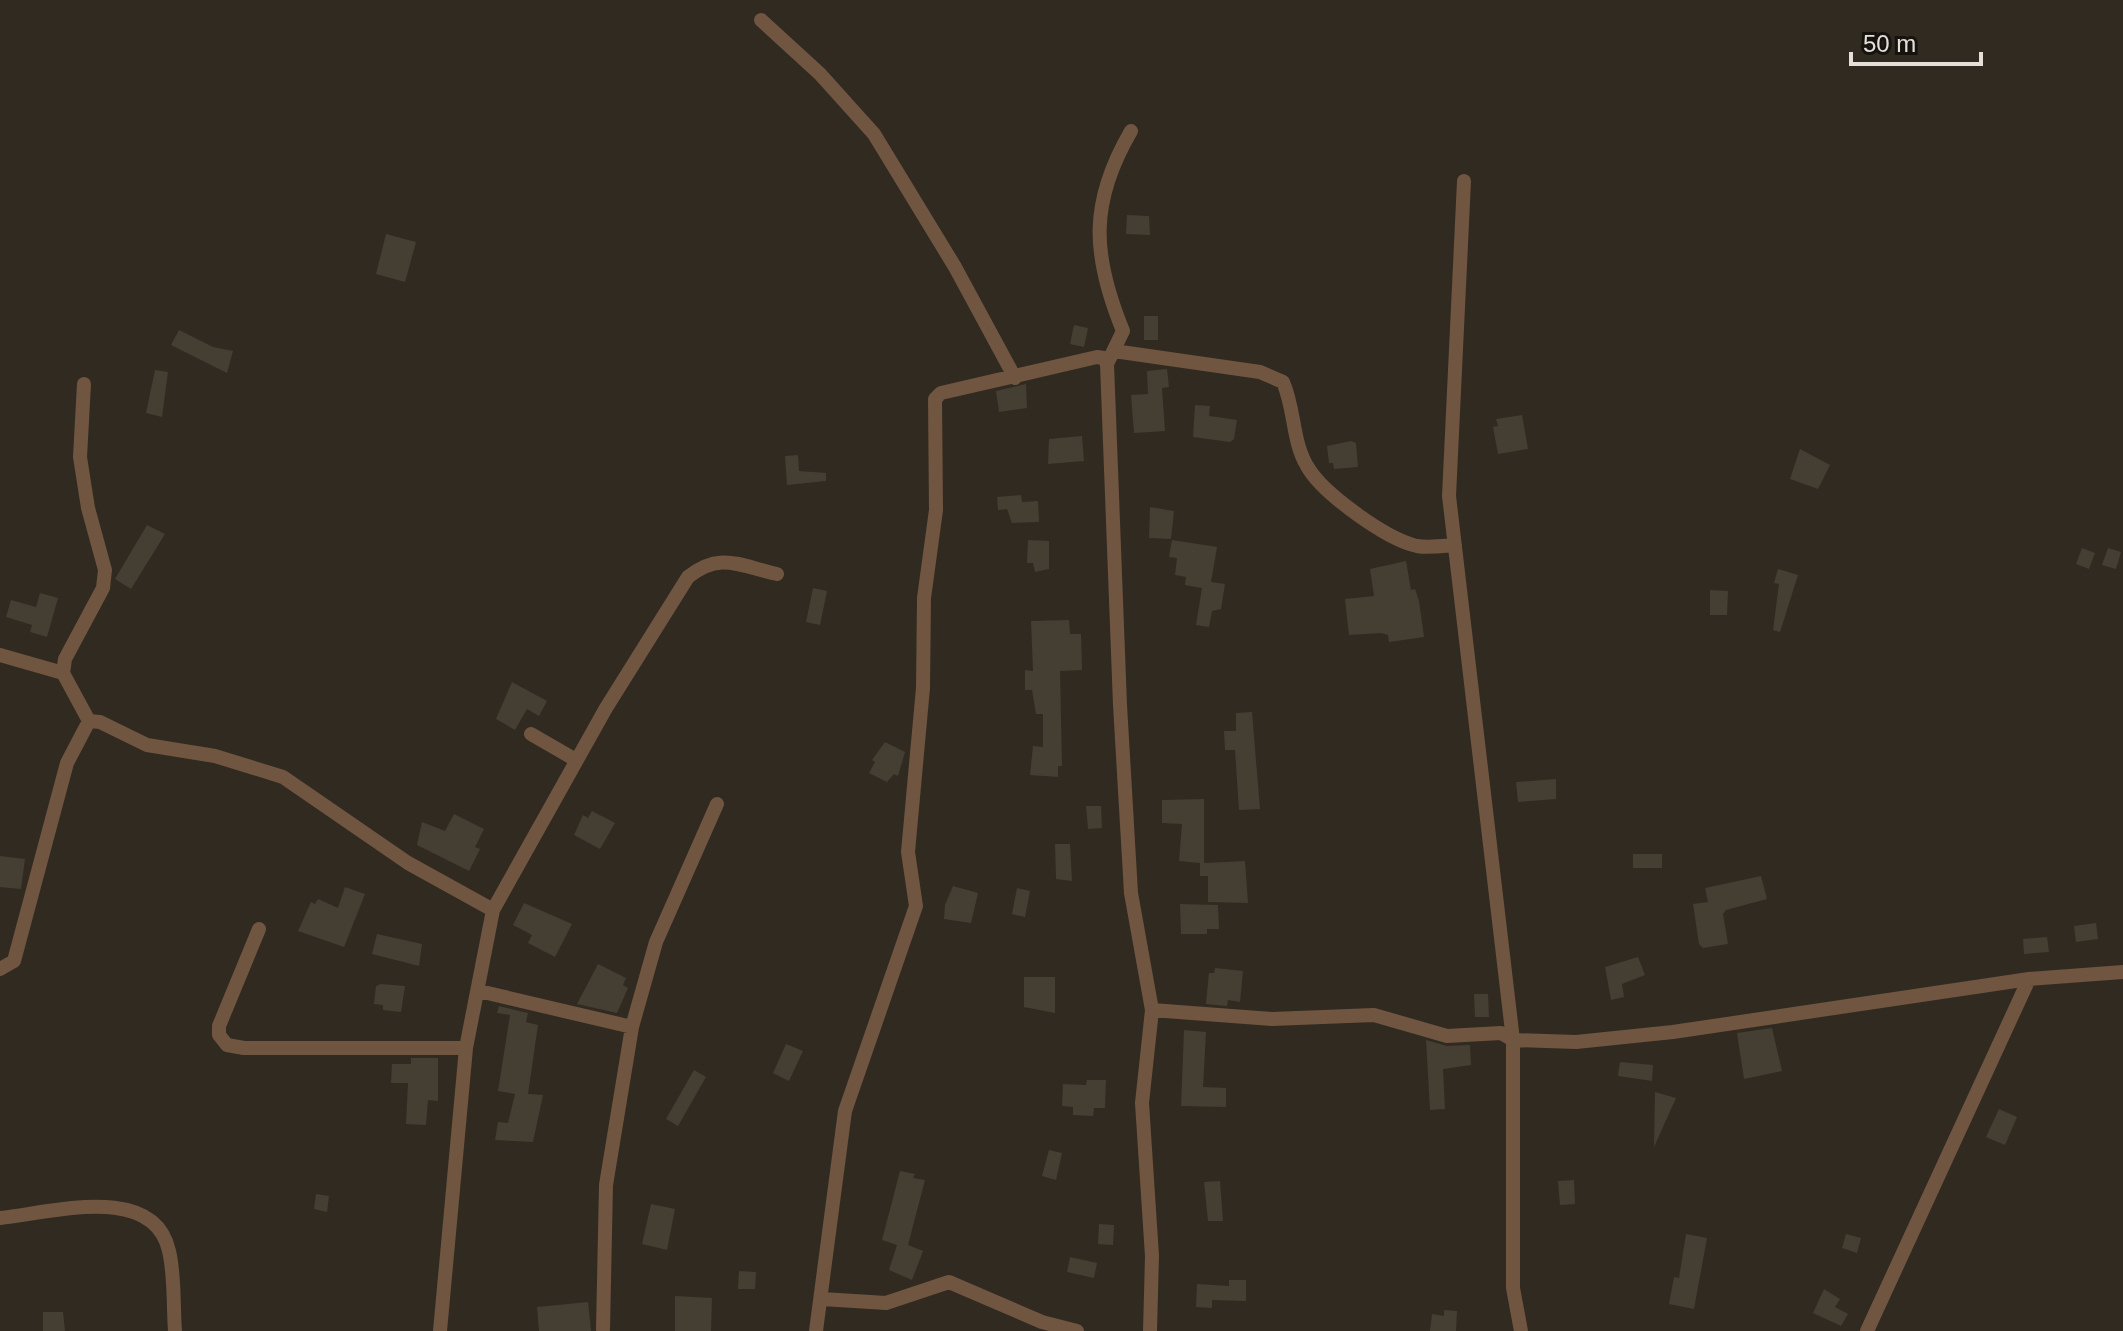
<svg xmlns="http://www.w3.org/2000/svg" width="2123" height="1331" font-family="Arial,sans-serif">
	<rect width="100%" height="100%" fill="#312a20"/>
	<!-- building -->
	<path fill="#453e33" d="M1127,215L1149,216L1150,235L1126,234Z
		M386,234L416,242L405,282L376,274Z
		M1144,316H1158V340H1144Z
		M1074,325L1088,328L1084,347L1070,344Z
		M179,330L213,347L233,351L227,373L171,345Z
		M1167,369L1169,387L1162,388L1165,431L1134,433L1131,395L1148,394L1147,371Z
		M155,370L168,372L162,417L146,413Z
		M1026,384L1027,408L999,412L996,391Z
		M1195,405L1210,406L1209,416L1237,420L1234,439L1230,442L1193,437Z
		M1522,415L1528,449L1498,454L1493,427L1498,426L1496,419Z
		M1082,436L1084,461L1048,464L1049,439Z
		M1351,441L1356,443L1358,467L1334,469L1333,463H1329L1327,446Z
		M1800,449L1830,465L1818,489L1790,479Z
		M798,455L799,471L826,473V481L787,485L785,456Z
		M1021,495L1022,502L1038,501L1039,522L1012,523L1007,509L998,510L997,497Z
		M1150,507L1174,511L1171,539L1149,538Z
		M147,525L165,534L131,589L115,579Z
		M1028,540L1049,541V569L1035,572L1033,563H1027Z
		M1172,540L1217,547L1211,582L1225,584L1221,609L1212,611L1209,627L1196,625L1202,588L1185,585L1186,577L1175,575L1177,558L1169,557Z
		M2082,548L2095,553L2089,569L2076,564Z
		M2108,548L2121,552L2116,569L2102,565Z
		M1406,561L1411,590L1415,589L1419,601L1424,637L1389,642L1388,635L1381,633L1349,635L1345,599L1374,596L1370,569Z
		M1778,569L1798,575L1780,632L1773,630L1779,584L1774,583Z
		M813,588L827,591L820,625L806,622Z
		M1710,590L1728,591L1727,615H1710Z
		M40,593L58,598L47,637L30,632L32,625L6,617L11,600L36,607Z
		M1069,620L1070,634H1081L1082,670L1060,671L1062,766H1058V777L1030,775L1033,746L1043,747V714H1036L1032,690H1025V670L1033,671L1031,621Z
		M512,682L547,701L539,716L527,709L515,730L496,719Z
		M1252,712L1260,809L1239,810L1235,750H1225L1224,731H1236V713Z
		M885,742L905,752L898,776L894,774L887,782L869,773L875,762L872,760Z
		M1556,779V799L1518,802L1516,782Z
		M1204,799V863L1245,861L1248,903L1208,902V876H1200V863L1179,861L1182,824L1162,823V800Z
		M1086,806H1101L1102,828L1088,829Z
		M592,811L615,823L600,849L574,835L583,815L588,818Z
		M454,814L484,829L475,847L480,849L469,871L417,845L422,822L445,831Z
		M1055,844H1070L1072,881L1056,879Z
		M1633,854H1662V868H1633Z
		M0,856L25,859L21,889L0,887Z
		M1761,876L1767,899L1726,910L1723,914L1728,944L1703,948L1699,944L1693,904L1708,902L1705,888Z
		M953,886L978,893L971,923L944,919L945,905Z
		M345,887L365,894L344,947L298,931L311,902L315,904L318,899L338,908Z
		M1017,888L1030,891L1025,917L1012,914Z
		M524,903L572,924L555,957L528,943L532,935L513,925Z
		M1180,904L1218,905L1219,929H1207V934H1181Z
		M2096,923L2098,939L2076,942L2074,926Z
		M377,934L422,944L419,966L372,954Z
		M2047,937L2049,952L2024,954L2023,939Z
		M1638,957L1645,975L1622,984L1624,997L1611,1000L1605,967Z
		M598,964L626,978L623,985L628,988L617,1013L577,1004Z
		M1215,968L1243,971L1240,1002L1228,1000L1227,1006L1206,1004L1209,973H1214Z
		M1024,977H1055V1013L1024,1007Z
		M381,984L405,986L401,1012L383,1010V1005L374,1004L376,986Z
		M1474,994H1488L1489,1017H1475Z
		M499,1006L528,1013L526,1022L538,1025L528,1094L543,1095L533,1142L495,1140L498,1122L508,1123L515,1094L498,1091L510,1015L497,1013Z
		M1772,1028L1782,1071L1744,1079L1737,1033Z
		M1184,1030L1206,1032L1203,1087L1226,1088V1107L1181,1106Z
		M1426,1040L1447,1046L1470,1045L1471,1065L1443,1069L1445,1109L1430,1110Z
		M786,1044L803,1051L789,1081L773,1073Z
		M411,1058H438V1101L428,1100L426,1125L406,1124L408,1083H391L392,1064H411Z
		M1620,1062L1653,1065L1652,1081L1618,1076Z
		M694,1070L706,1077L678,1126L666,1119Z
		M1087,1080H1106L1105,1108H1094L1093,1116L1073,1115V1107L1062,1106L1063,1084L1086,1085Z
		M1655,1092L1676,1098L1654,1147Z
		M1999,1109L2017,1117L2005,1145L1986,1137Z
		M1049,1150L1062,1153L1056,1180L1042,1176Z
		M900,1171L915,1174L913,1178L925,1180L908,1245L923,1251L912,1280L889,1270L897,1245L882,1240Z
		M1574,1180L1575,1204L1560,1205L1558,1181Z
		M1220,1181L1223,1221H1208L1204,1182Z
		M316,1194L329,1196L327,1212L314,1209Z
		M651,1204L675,1209L667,1250L642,1244Z
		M1099,1224L1114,1225L1113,1245L1098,1244Z
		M1686,1234L1707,1238L1694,1309L1669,1304L1674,1277L1679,1278Z
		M1846,1234L1861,1238L1857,1253L1842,1248Z
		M1070,1257L1097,1263L1094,1278L1067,1272Z
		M739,1271L756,1272L755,1289H738Z
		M1229,1280H1246V1301L1212,1300V1308L1196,1307L1197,1284L1229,1286Z
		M1824,1289L1840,1299L1835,1307L1848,1314L1841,1326L1813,1313Z
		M675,1296L712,1298L711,1331H675Z
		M588,1302L591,1331H539L537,1307Z
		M1444,1310L1457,1311L1456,1331H1430L1432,1314L1444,1316Z
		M43,1312H63L65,1331H43Z"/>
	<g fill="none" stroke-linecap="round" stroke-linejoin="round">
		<!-- minor -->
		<path stroke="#705540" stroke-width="14" d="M761,20L820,74L874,134L955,267L1015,378
			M1131,131C1089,203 1092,255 1123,331L1107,364L1120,705L1131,893L1152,1010L1142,1103L1152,1256L1150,1331
			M1464,181L1449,496L1513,1040V1288L1521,1331
			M1114,351L1260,372L1283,382C1295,409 1292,441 1307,466C1322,493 1386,539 1417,546C1428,548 1443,546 1455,545
			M84,384L80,457L88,508L105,570L103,588L65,659L63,673L89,721
			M0,655L63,673
			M531,734L576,760
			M259,929L219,1026V1035L227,1045L244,1048H466
			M0,969L14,961L67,763L89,721L100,722L147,745L215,756L283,777L408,863L493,910
			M479,991L632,1027L606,1185L603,1329
			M1152,1010L1272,1019L1374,1015L1447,1036L1501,1033L1513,1040L1576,1042L1673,1032L2029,979L2123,972
			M632,1027L656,942L717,804
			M0,1218C50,1213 154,1182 169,1251C175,1276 173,1305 175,1331
			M822,1299L886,1303L949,1282L1042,1322L1077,1331
			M440,1331L466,1048L493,910L606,708L688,577C720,551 740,566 777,574
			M816,1331L845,1111L916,906L908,852L923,688L924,598L936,510L935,399L941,393L1097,357L1104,358L1107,364
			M1867,1331L2029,979"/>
	</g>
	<!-- scale -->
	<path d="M1851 52v12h130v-12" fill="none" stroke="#e4dfd9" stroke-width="4"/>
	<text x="1863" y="52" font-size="24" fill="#e4dfd9" stroke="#16130e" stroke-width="6" paint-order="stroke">50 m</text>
</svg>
